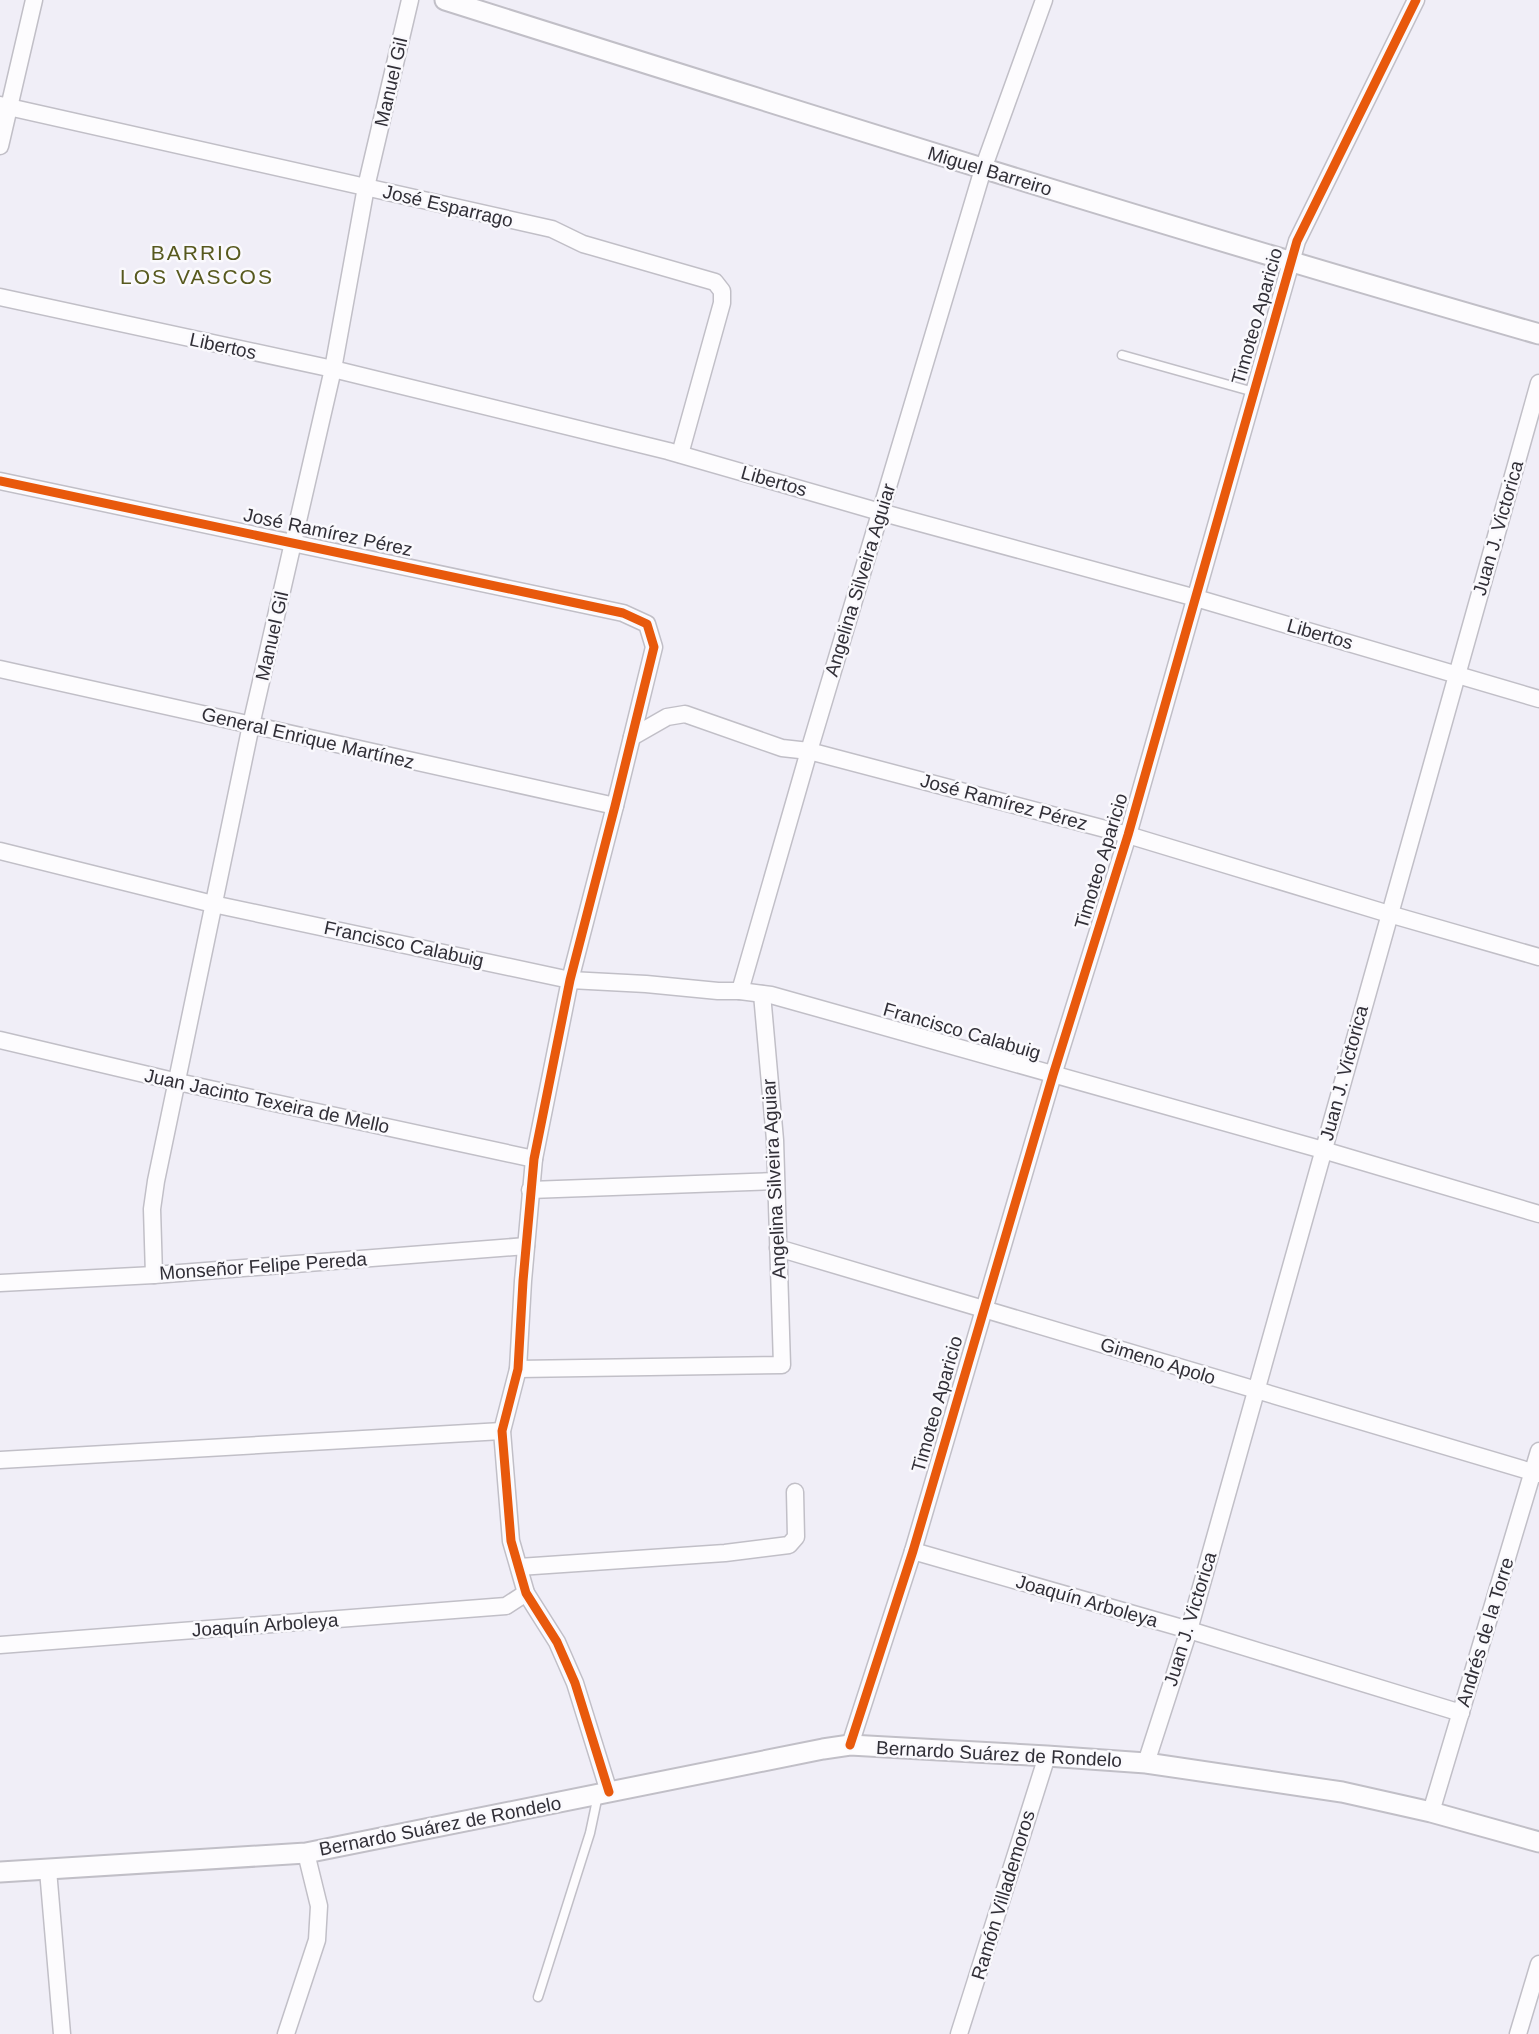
<svg xmlns="http://www.w3.org/2000/svg" width="1539" height="2034" font-family="Arial,sans-serif">
<rect width="100%" height="100%" fill="#f0eef7"/>
<g fill="none" stroke-linecap="round" stroke-linejoin="round">
<defs>
<g id="service">
<path d="M1122,355L1254,392"/>
<path d="M538,1997L590,1833L598,1795"/>
</g>
<g id="minor">
<path d="M0,105L552,229L583,244L715,282L722,291V303L680,454"/>
<path d="M0,146L34,0"/>
<path d="M0,297L333,369L668,451L880,512L1196,598L1539,699"/>
<path d="M0,481L623,613L647,624L654,647L615,806L570,980L534,1159L523,1281L518,1369L502,1431L511,1541L526,1593L557,1642L575,1683L609,1792"/>
<path d="M0,669L615,806"/>
<path d="M632,737L667,717L685,714L782,748L809,751L1128,835L1389,914L1539,957"/>
<path d="M0,851L213,904L570,980L646,984L718,991H740L771,995L1323,1150L1539,1214"/>
<path d="M740,991L809,751L983,169L1044,0"/>
<path d="M0,1040L178,1082L534,1159"/>
<path d="M530,1190L776,1181"/>
<path d="M778,1248L1539,1474"/>
<path d="M154,1275L152,1209L156,1181L251,725L333,369L366,187L410,0"/>
<path d="M0,1283L154,1275L526,1246"/>
<path d="M518,1369L782,1365L775,1140L762,994"/>
<path d="M0,1460L502,1431"/>
<path d="M913,1551L1189,1630L1461,1713"/>
<path d="M519,1567L725,1553L789,1545L796,1537L795,1492"/>
<path d="M0,1645L506,1606L526,1593"/>
<path d="M850,1745L913,1551L1053,1075L1128,835L1297,241L1416,0"/>
<path d="M1146,1763L1189,1630L1539,383"/>
<path d="M1431,1812L1539,1451"/>
<path d="M48,1870L62,2034"/>
<path d="M286,2034L317,1940L319,1906L306,1853"/>
<path d="M959,2034L1047,1756"/>
<path d="M1518,2034L1539,1964"/>
</g>
<g id="tertiary">
<path d="M445,0C809,115 1172,229 1539,334"/>
<path d="M0,1872L306,1853L823,1749L850,1745L1047,1756L1146,1763L1342,1792L1431,1812L1539,1842"/>
</g>
</defs>
<!-- service casing -->
<use href="#service" stroke="#c1bfc7" stroke-width="11"/>
<!-- minor casing -->
<use href="#minor" stroke="#c1bfc7" stroke-width="19"/>
<!-- tertiary casing -->
<use href="#tertiary" stroke="#c1bfc7" stroke-width="23"/>
<!-- service -->
<use href="#service" stroke="#fdfcfe" stroke-width="8"/>
<!-- minor -->
<use href="#minor" stroke="#fdfcfe" stroke-width="16"/>
<!-- tertiary -->
<use href="#tertiary" stroke="#fdfcfe" stroke-width="19"/>
<defs>
<g id="cycleway">
<path d="M0,481L623,613L647,624L654,647L615,806L570,980L534,1159L523,1281L518,1369L502,1431L511,1541L526,1593L557,1642L575,1683L609,1792"/>
<path d="M850,1745L913,1551L1053,1075L1128,835L1297,241L1416,0"/>
</g>
</defs>
<!-- cycleway casing -->
<use href="#cycleway" stroke="#faf9fd" stroke-width="13"/>
<!-- cycleway -->
<use href="#cycleway" stroke="#e8590c" stroke-width="9"/>
</g>
<g text-anchor="middle" dominant-baseline="central" stroke-width="5" stroke-linejoin="round" paint-order="stroke">
<!-- street labels -->
<g font-size="19" fill="#312f37" stroke="#faf9fd">
<text transform="translate(391 82) rotate(-77)">Manuel Gil</text>
<text transform="translate(990 171) rotate(17)">Miguel Barreiro</text>
<text transform="translate(448 206) rotate(13)">José Esparrago</text>
<text transform="translate(1257 316) rotate(-74)">Timoteo Aparicio</text>
<text transform="translate(223 346) rotate(12)">Libertos</text>
<text transform="translate(774 481) rotate(16)">Libertos</text>
<text transform="translate(1498 528) rotate(-74)">Juan J. Victorica</text>
<text transform="translate(328 532) rotate(12)">José Ramírez Pérez</text>
<text transform="translate(860 580) rotate(-73)">Angelina Silveira Aguiar</text>
<text transform="translate(1320 634) rotate(16)">Libertos</text>
<text transform="translate(272 636) rotate(-77)">Manuel Gil</text>
<text transform="translate(308 738) rotate(13)">General Enrique Martínez</text>
<text transform="translate(1004 802) rotate(15)">José Ramírez Pérez</text>
<text transform="translate(1101 861) rotate(-73)">Timoteo Aparicio</text>
<text transform="translate(404 944) rotate(12)">Francisco Calabuig</text>
<text transform="translate(962 1031) rotate(16)">Francisco Calabuig</text>
<text transform="translate(1344 1073) rotate(-75)">Juan J. Victorica</text>
<text transform="translate(267 1101) rotate(12)">Juan Jacinto Texeira de Mello</text>
<text transform="translate(774 1179) rotate(-93)">Angelina Silveira Aguiar</text>
<text transform="translate(263 1266) rotate(-4)">Monseñor Felipe Pereda</text>
<text transform="translate(1158 1361) rotate(17)">Gimeno Apolo</text>
<text transform="translate(937 1404) rotate(-74)">Timoteo Aparicio</text>
<text transform="translate(1087 1601) rotate(16)">Joaquín Arboleya</text>
<text transform="translate(1190 1619) rotate(-73)">Juan J. Victorica</text>
<text transform="translate(265 1625) rotate(-4)">Joaquín Arboleya</text>
<text transform="translate(1485 1632) rotate(-73)">Andrés de la Torre</text>
<text transform="translate(999 1754) rotate(3)">Bernardo Suárez de Rondelo</text>
<text transform="translate(440 1826) rotate(-11)">Bernardo Suárez de Rondelo</text>
<text transform="translate(1003 1895) rotate(-73)">Ramón Villademoros</text>
</g>
<!-- neighbourhood labels -->
<g font-size="21" letter-spacing="2" fill="#57591e" stroke="#faf9fd">
<text x="197" y="252">BARRIO<tspan x="197" dy="24">LOS VASCOS</tspan></text>
</g>
</g>
</svg>
